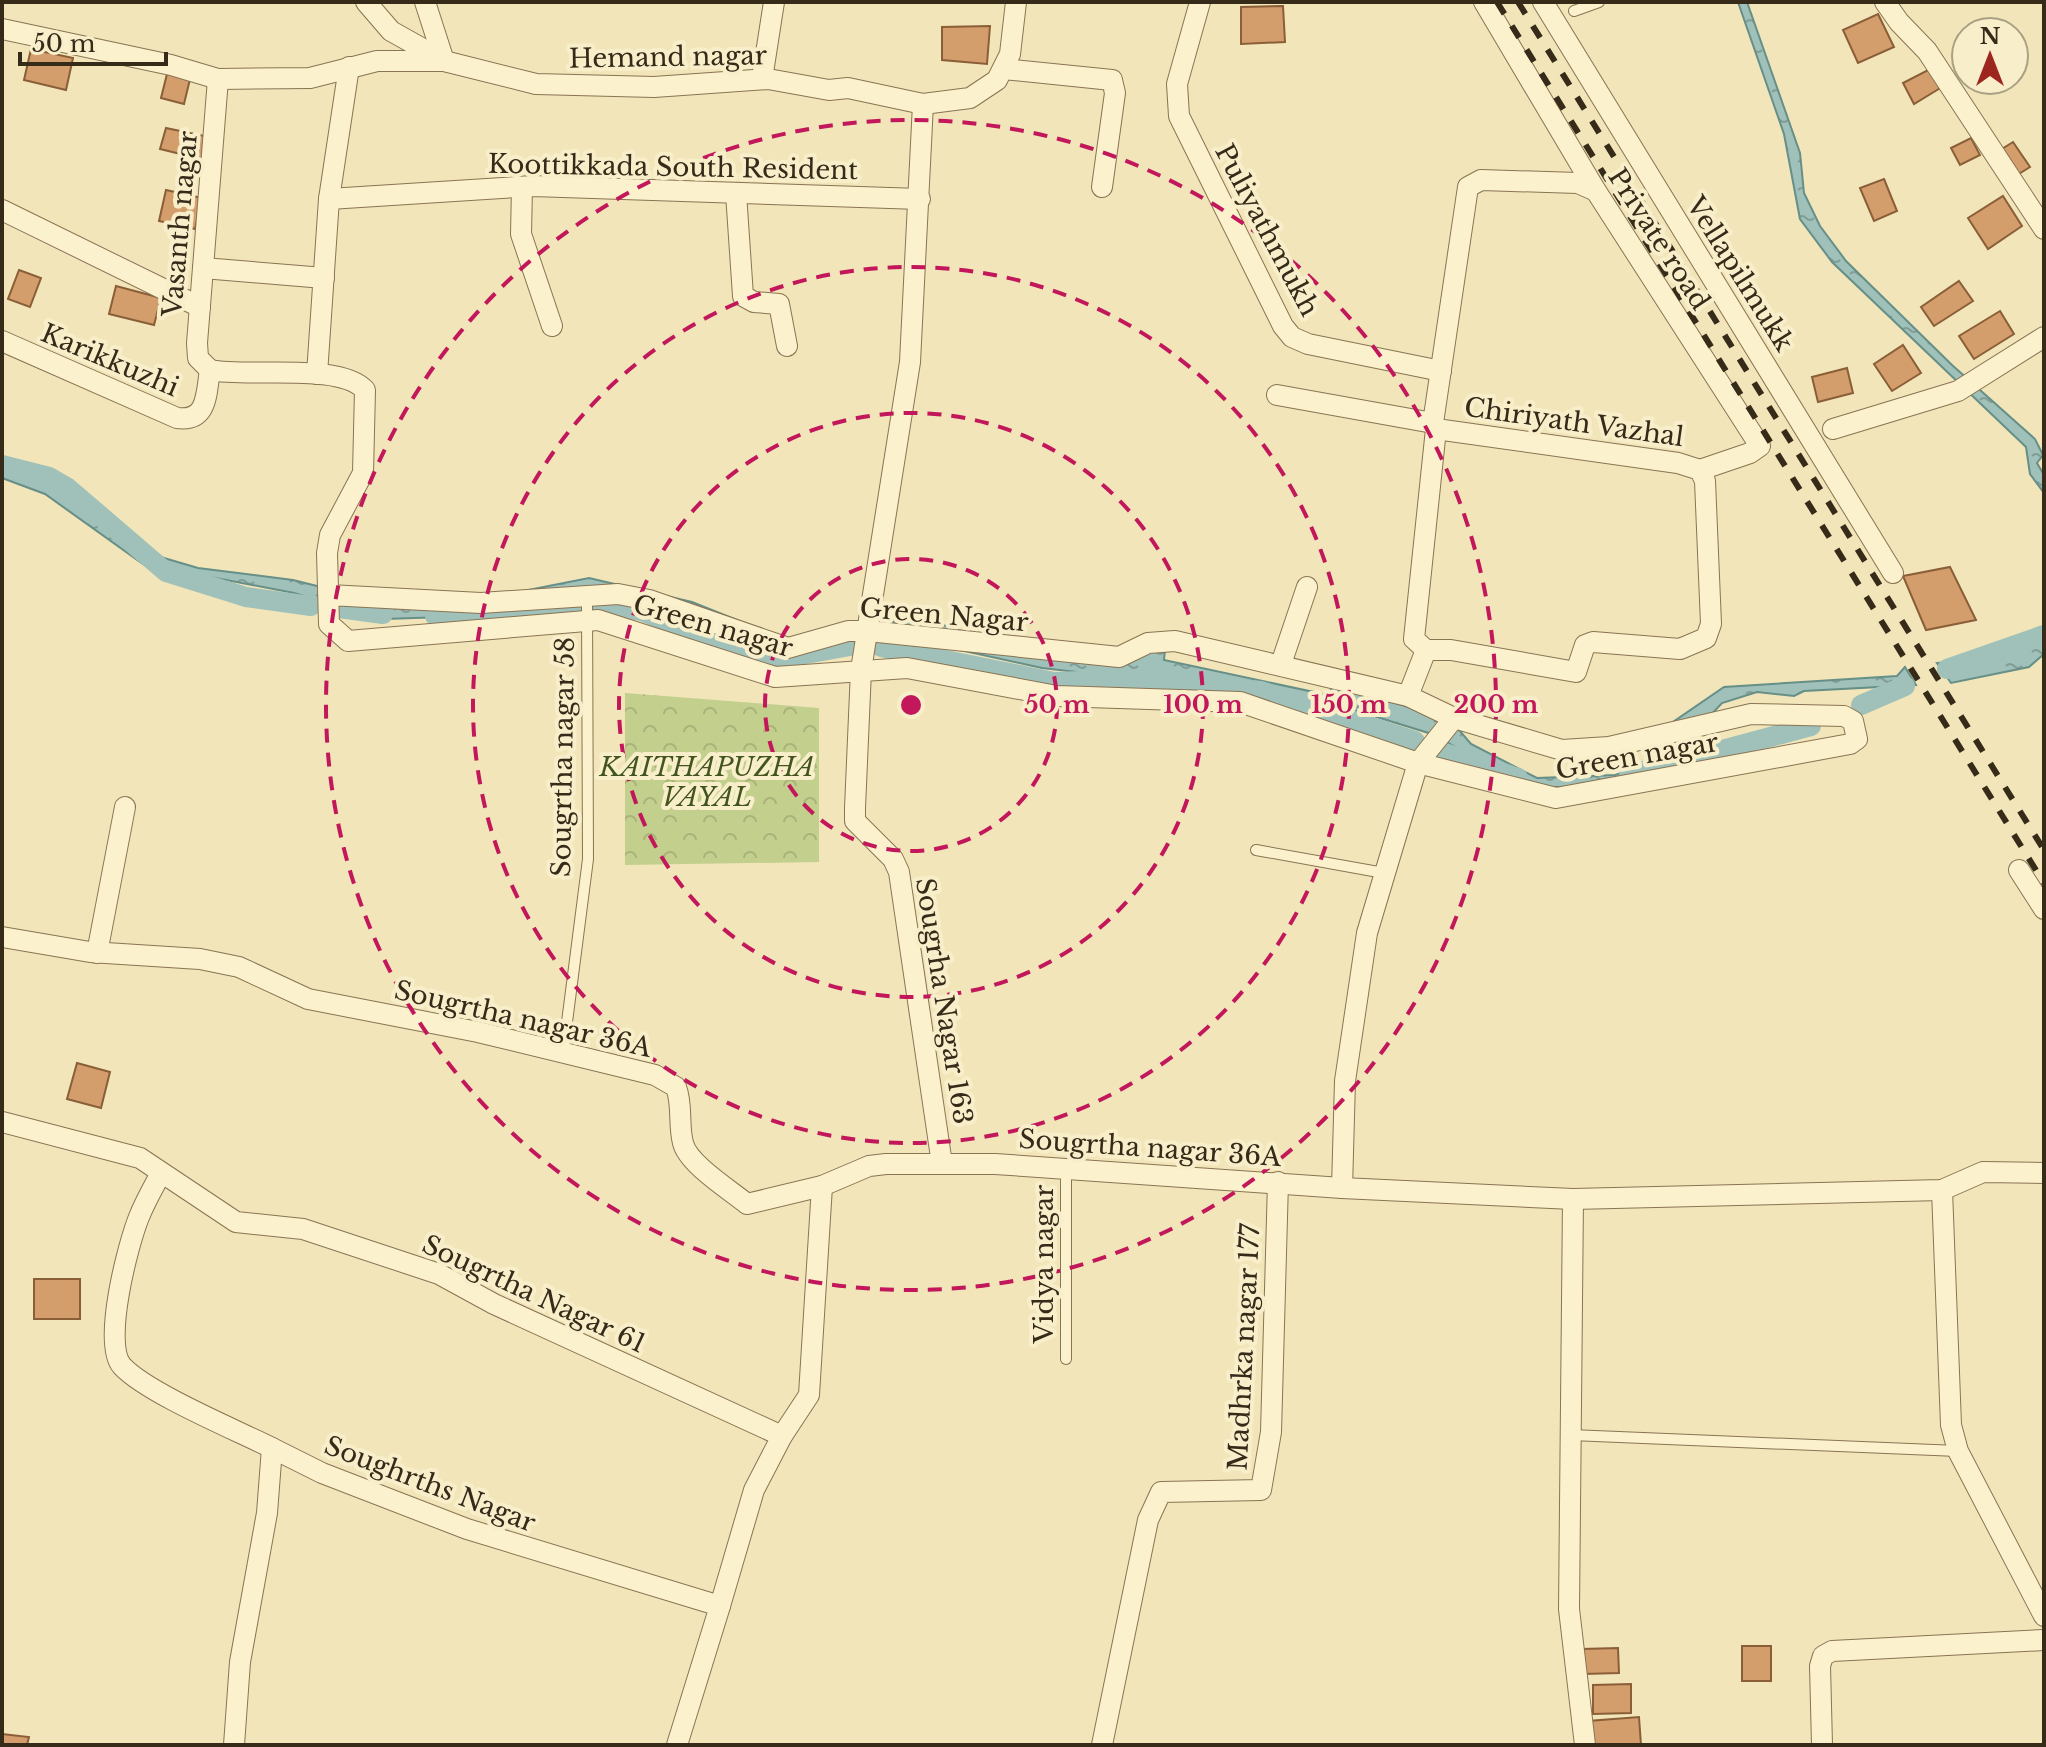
<svg xmlns="http://www.w3.org/2000/svg" width="2046" height="1747" font-family="'Libre Baskerville',serif">
<defs>
<pattern id="park-crowns" width="20" height="18" patternUnits="userSpaceOnUse" patternTransform="scale(2)"><rect width="20" height="18" fill="#c3cf8d"/><path d="M2 6a3 3 0 1 1 6 0M12 15a3 3 0 1 1 6 0" fill="none" stroke="#a8b279"/></pattern>
<pattern id="water-ripples" width="26" height="14" patternUnits="userSpaceOnUse" patternTransform="scale(2)"><rect width="26" height="14" fill="#9fc1b9"/><path d="M2 4q2-2 4 0t4 0M15 11q2-2 4 0t4 0" fill="none" stroke="#829d96"/></pattern>
</defs>
<rect width="100%" height="100%" fill="#f1e5b9"/>
<!-- park -->
<path fill="url(#park-crowns)" d="M625,693L819,708V862L625,865Z"/>
<!-- water -->
<g fill="url(#water-ripples)" stroke="#668f88" stroke-width="2">
<path d="M1738,2H1747L1800,153L1804,193L1820,226L1846,261L1952,365L2035,439L2043,455L2037,463L2044,475V493L2030,474L2026,447L1832,262L1800,219L1784,134Z"/>
<path d="M2,464L50,480L137,545L164,558L198,568L293,580L337,591L488,598L589,578L692,602L782,638L839,636L872,641L785,658L690,614L613,594L445,617L384,619L294,593L143,564L45,494L2,478Z"/>
<path d="M901,618L928,620L986,639L1165,650L1164,660L1328,695L1334,684L1447,719L1432,734L1341,706L1257,695L1198,679L1141,671L1094,674L1042,668L882,633L885,620L899,622Z"/>
<path d="M2044,632V654L2029,667L1951,683L1937,663L2013,655Z"/>
<path d="M1905,667L1916,685L1804,691L1794,696L1757,692L1722,703L1709,717L1668,740L1660,765L1645,775L1606,787H1520L1442,739L1454,724L1471,744L1537,778L1615,775L1632,770L1648,758L1657,733L1724,687L1897,676Z"/>
</g>
<g fill="none" stroke-linecap="round" stroke-linejoin="round">
<!-- canal -->
<g stroke="#9fc1b9" stroke-width="20">
<path d="M2,465L49,477L68,488L166,572L246,597L311,606"/>
<path d="M339,608L383,614"/>
<path d="M435,616L596,604L642,611L762,662L850,646"/>
<path d="M881,647L1054,682L1134,679L1261,691L1415,741"/>
<path d="M1947,669L2044,635"/>
<path d="M1861,705L1905,686"/>
<path d="M1439,751L1518,778"/>
<path d="M1629,775L1811,726"/>
</g>
</g>
<!-- building -->
<g fill="#d39e6c" stroke="#8a5e37" stroke-width="2">
<path d="M1283,6L1285,42L1241,44V7Z"/>
<path d="M1878,14L1894,47L1858,63L1843,30Z"/>
<path d="M990,26L987,64L942,60V27Z"/>
<path d="M31,49L73,58L66,90L24,80Z"/>
<path d="M1932,68L1942,87L1914,104L1903,83Z"/>
<path d="M168,70L191,75L184,104L161,98Z"/>
<path d="M166,128L209,137L205,160L160,149Z"/>
<path d="M1971,138L1980,155L1960,165L1951,148Z"/>
<path d="M2013,142L2030,167L2014,177L1997,152Z"/>
<path d="M1884,179L1897,211L1874,221L1860,188Z"/>
<path d="M166,190L202,198L195,229L159,221Z"/>
<path d="M2003,196L2022,226L1988,249L1968,218Z"/>
<path d="M19,270L41,278L30,307L8,299Z"/>
<path d="M1959,281L1973,301L1934,326L1921,307Z"/>
<path d="M116,286L161,298L154,325L109,314Z"/>
<path d="M2000,311L2014,334L1974,359L1959,336Z"/>
<path d="M1903,345L1921,373L1892,391L1874,364Z"/>
<path d="M1847,368L1853,393L1818,402L1812,377Z"/>
<path d="M1950,567L1976,620L1926,630L1903,576Z"/>
<path d="M77,1063L110,1072L101,1108L67,1099Z"/>
<rect x="34" y="1279" width="46" height="40"/>
<rect x="1742" y="1646" width="29" height="35"/>
<path d="M1618,1648L1619,1673L1583,1674L1582,1649Z"/>
<path d="M1631,1684V1713L1593,1714V1685Z"/>
<path d="M1639,1717L1641,1745H1590L1588,1721Z"/>
<path d="M2,1734L29,1737L27,1745H2Z"/>
</g>
<g fill="none" stroke-linecap="round" stroke-linejoin="round">
<defs>
<g id="lane">
<path d="M1574,11L1599,2"/>
<path d="M1256,850L1384,873"/>
<path d="M563,1053L588,859L587,605"/>
<path d="M1066,1168V1359"/>
<path d="M1571,1435L1958,1451"/>
</g>
<g id="street">
<path d="M366,2L391,31L441,59"/>
<path d="M425,2L444,61"/>
<path d="M1200,2L1177,84L1179,116L1283,326L1292,337L1308,344L1441,371"/>
<path d="M1484,2L1596,191L1760,446L1750,453L1700,470"/>
<path d="M1543,2L1893,573"/>
<path d="M1885,2L1899,22L1927,51L2044,229"/>
<path d="M2,29L171,65L218,79L310,78L377,61H444L536,84L654,87L768,79L829,90L848,88L923,104L970,98L997,80L1010,54L1016,2"/>
<path d="M1003,69L1112,80L1115,93L1102,187"/>
<path d="M762,79L774,2"/>
<path d="M923,104L910,362L861,670L855,808V821L893,859L899,872L942,1164"/>
<path d="M522,187L521,234L552,326"/>
<path d="M736,193L743,296L754,302L779,304L787,346"/>
<path d="M329,199L533,186L920,199"/>
<path d="M2,210L200,307"/>
<path d="M203,268L324,278"/>
<path d="M2,341L177,418C208,422 206,394 210,370"/>
<path d="M210,370C248,378 340,362 365,390L363,473L330,535L327,553L329,624L348,641L598,620L775,677L907,668L1057,696L1240,702L1418,763L1556,798L1850,744L1857,739L1853,721L1844,716L1751,714L1609,747L1562,750L1454,718L1408,696L1175,641L1148,643L1119,657L868,631H848L788,648L649,600L618,594L481,603L329,595"/>
<path d="M210,370L198,358L197,343L218,79"/>
<path d="M317,374L329,199L349,67"/>
<path d="M1277,395L1433,423"/>
<path d="M1833,429L1958,391L2044,337"/>
<path d="M1426,650L1414,639L1436,429"/>
<path d="M1281,664L1307,587"/>
<path d="M1408,696L1426,650H1451L1576,672L1585,645L1593,642L1680,649L1706,638L1711,624L1705,481L1700,470L1678,463L1436,429L1433,423L1468,187L1481,180L1578,183L1596,191"/>
<path d="M2019,870L2044,909"/>
<path d="M2,937L90,952L200,959L239,967L308,999L478,1032L655,1075L676,1087C683,1106 678,1124 683,1143C688,1164 730,1190 747,1204L822,1186L869,1166L886,1164H995L1342,1188L1573,1199L1942,1190L1983,1172L2044,1173"/>
<path d="M97,953L125,807"/>
<path d="M2,1122L140,1158L236,1222L303,1229L439,1274L494,1304L782,1436L754,1490L720,1606"/>
<path d="M161,1173C153,1188 145,1202 139,1217C128,1244 102,1344 122,1366C147,1393 236,1430 272,1448"/>
<path d="M1342,1188L1345,1081L1367,933L1418,763L1454,718"/>
<path d="M1942,1190L1951,1425L1958,1451L2044,1616"/>
<path d="M1573,1199L1569,1609L1585,1745"/>
<path d="M782,1436L809,1395L822,1186"/>
<path d="M234,1745L240,1662L267,1513L272,1448L322,1473L467,1529L720,1606L677,1745"/>
<path d="M1102,1745L1148,1520L1161,1492L1261,1490L1271,1432L1278,1182"/>
<path d="M1822,1745L1820,1666L1823,1656L1832,1651L2044,1640"/>
</g>
</defs>
<!-- lane casing -->
<use href="#lane" stroke="#897453" stroke-width="12"/>
<!-- street casing -->
<use href="#street" stroke="#897453" stroke-width="22"/>
<!-- lane -->
<use href="#lane" stroke="#fcf1cd" stroke-width="10"/>
<!-- street -->
<use href="#street" stroke="#fcf1cd" stroke-width="20"/>
<!-- rail -->
<g stroke="#362a19" stroke-width="6" stroke-dasharray="14 14" stroke-linecap="butt">
<path d="M1497,2L2044,883"/>
<path d="M1518,2L2044,850"/>
</g>
</g>
<!-- distance rings -->
<g fill="none" stroke="#c2185b" stroke-width="4" stroke-dasharray="14 10">
<circle cx="911" cy="705" r="146"/>
<circle cx="911" cy="705" r="292"/>
<circle cx="911" cy="705" r="438"/>
<circle cx="911" cy="705" r="585"/>
</g>
<g text-anchor="middle" dominant-baseline="central" stroke-width="8" stroke-linejoin="round" paint-order="stroke">
<!-- street labels -->
<g font-size="26" fill="#362a19" stroke="#f8eeca">
<text transform="translate(668 57) rotate(-1)">Hemand nagar</text>
<text transform="translate(673 167) rotate(1)">Koottikkada South Resident</text>
<text transform="translate(180 224) rotate(-85)">Vasanth nagar</text>
<text transform="translate(1267 230) rotate(62)">Puliyathmukh</text>
<text transform="translate(1659 239) rotate(57)">Private road</text>
<text transform="translate(1740 274) rotate(58)">Vellapilmukk</text>
<text transform="translate(110 360) rotate(23)">Karikkuzhi</text>
<text transform="translate(1574 422) rotate(8)">Chiriyath Vazhal</text>
<text transform="translate(944 615) rotate(5)">Green Nagar</text>
<text transform="translate(713 626) rotate(16)">Green nagar</text>
<text transform="translate(1637 756) rotate(-10)">Green nagar</text>
<text transform="translate(563 757) rotate(-89)">Sougrtha nagar 58</text>
<text transform="translate(944 1001) rotate(81)">Sougrha Nagar 163</text>
<text transform="translate(523 1019) rotate(13)">Sougrtha nagar 36A</text>
<text transform="translate(1150 1148) rotate(4)">Sougrtha nagar 36A</text>
<text transform="translate(1044 1264) rotate(-90)">Vidya nagar</text>
<text transform="translate(534 1294) rotate(25)">Sougrtha Nagar 61</text>
<text transform="translate(1244 1347) rotate(-87)">Madhrka nagar 177</text>
<text transform="translate(430 1484) rotate(21)">Soughrths Nagar</text>
</g>
<!-- park labels -->
<g font-size="26" font-style="italic" fill="#43551e" stroke="#f8eeca">
<text x="707" y="767">KAITHAPUZHA<tspan x="707" dy="30">VAYAL</tspan></text>
</g>
</g>
<circle cx="911" cy="705" r="12" fill="#c2185b" stroke="#f8eeca" stroke-width="4"/>
<g font-size="24" text-anchor="middle" font-weight="bold" fill="#c2185b" stroke="#f8eeca" stroke-width="8" stroke-linejoin="round" paint-order="stroke">
<text x="1057" y="713">50 m</text>
<text x="1203" y="713">100 m</text>
<text x="1349" y="713">150 m</text>
<text x="1496" y="713">200 m</text>
</g>
<!-- border -->
<rect width="2046" height="1747" fill="none" stroke="#362a19" stroke-width="8"/>
<!-- north arrow -->
<g transform="translate(1990 56)"><circle r="38" fill="#f8eeca" stroke="#aaa083" stroke-width="2"/>
<path d="M0-6L14 30L0 20L-14 30Z" fill="#9d261e"/>
<text y="-12" font-size="22" font-weight="bold" text-anchor="middle" fill="#362a19">N</text>
</g>
<!-- scale -->
<path d="M20 52v12h146v-12" fill="none" stroke="#362a19" stroke-width="4"/>
<text x="32" y="52" font-size="24" fill="#362a19" stroke="#f8eeca" stroke-width="6" paint-order="stroke">50 m</text>
</svg>
